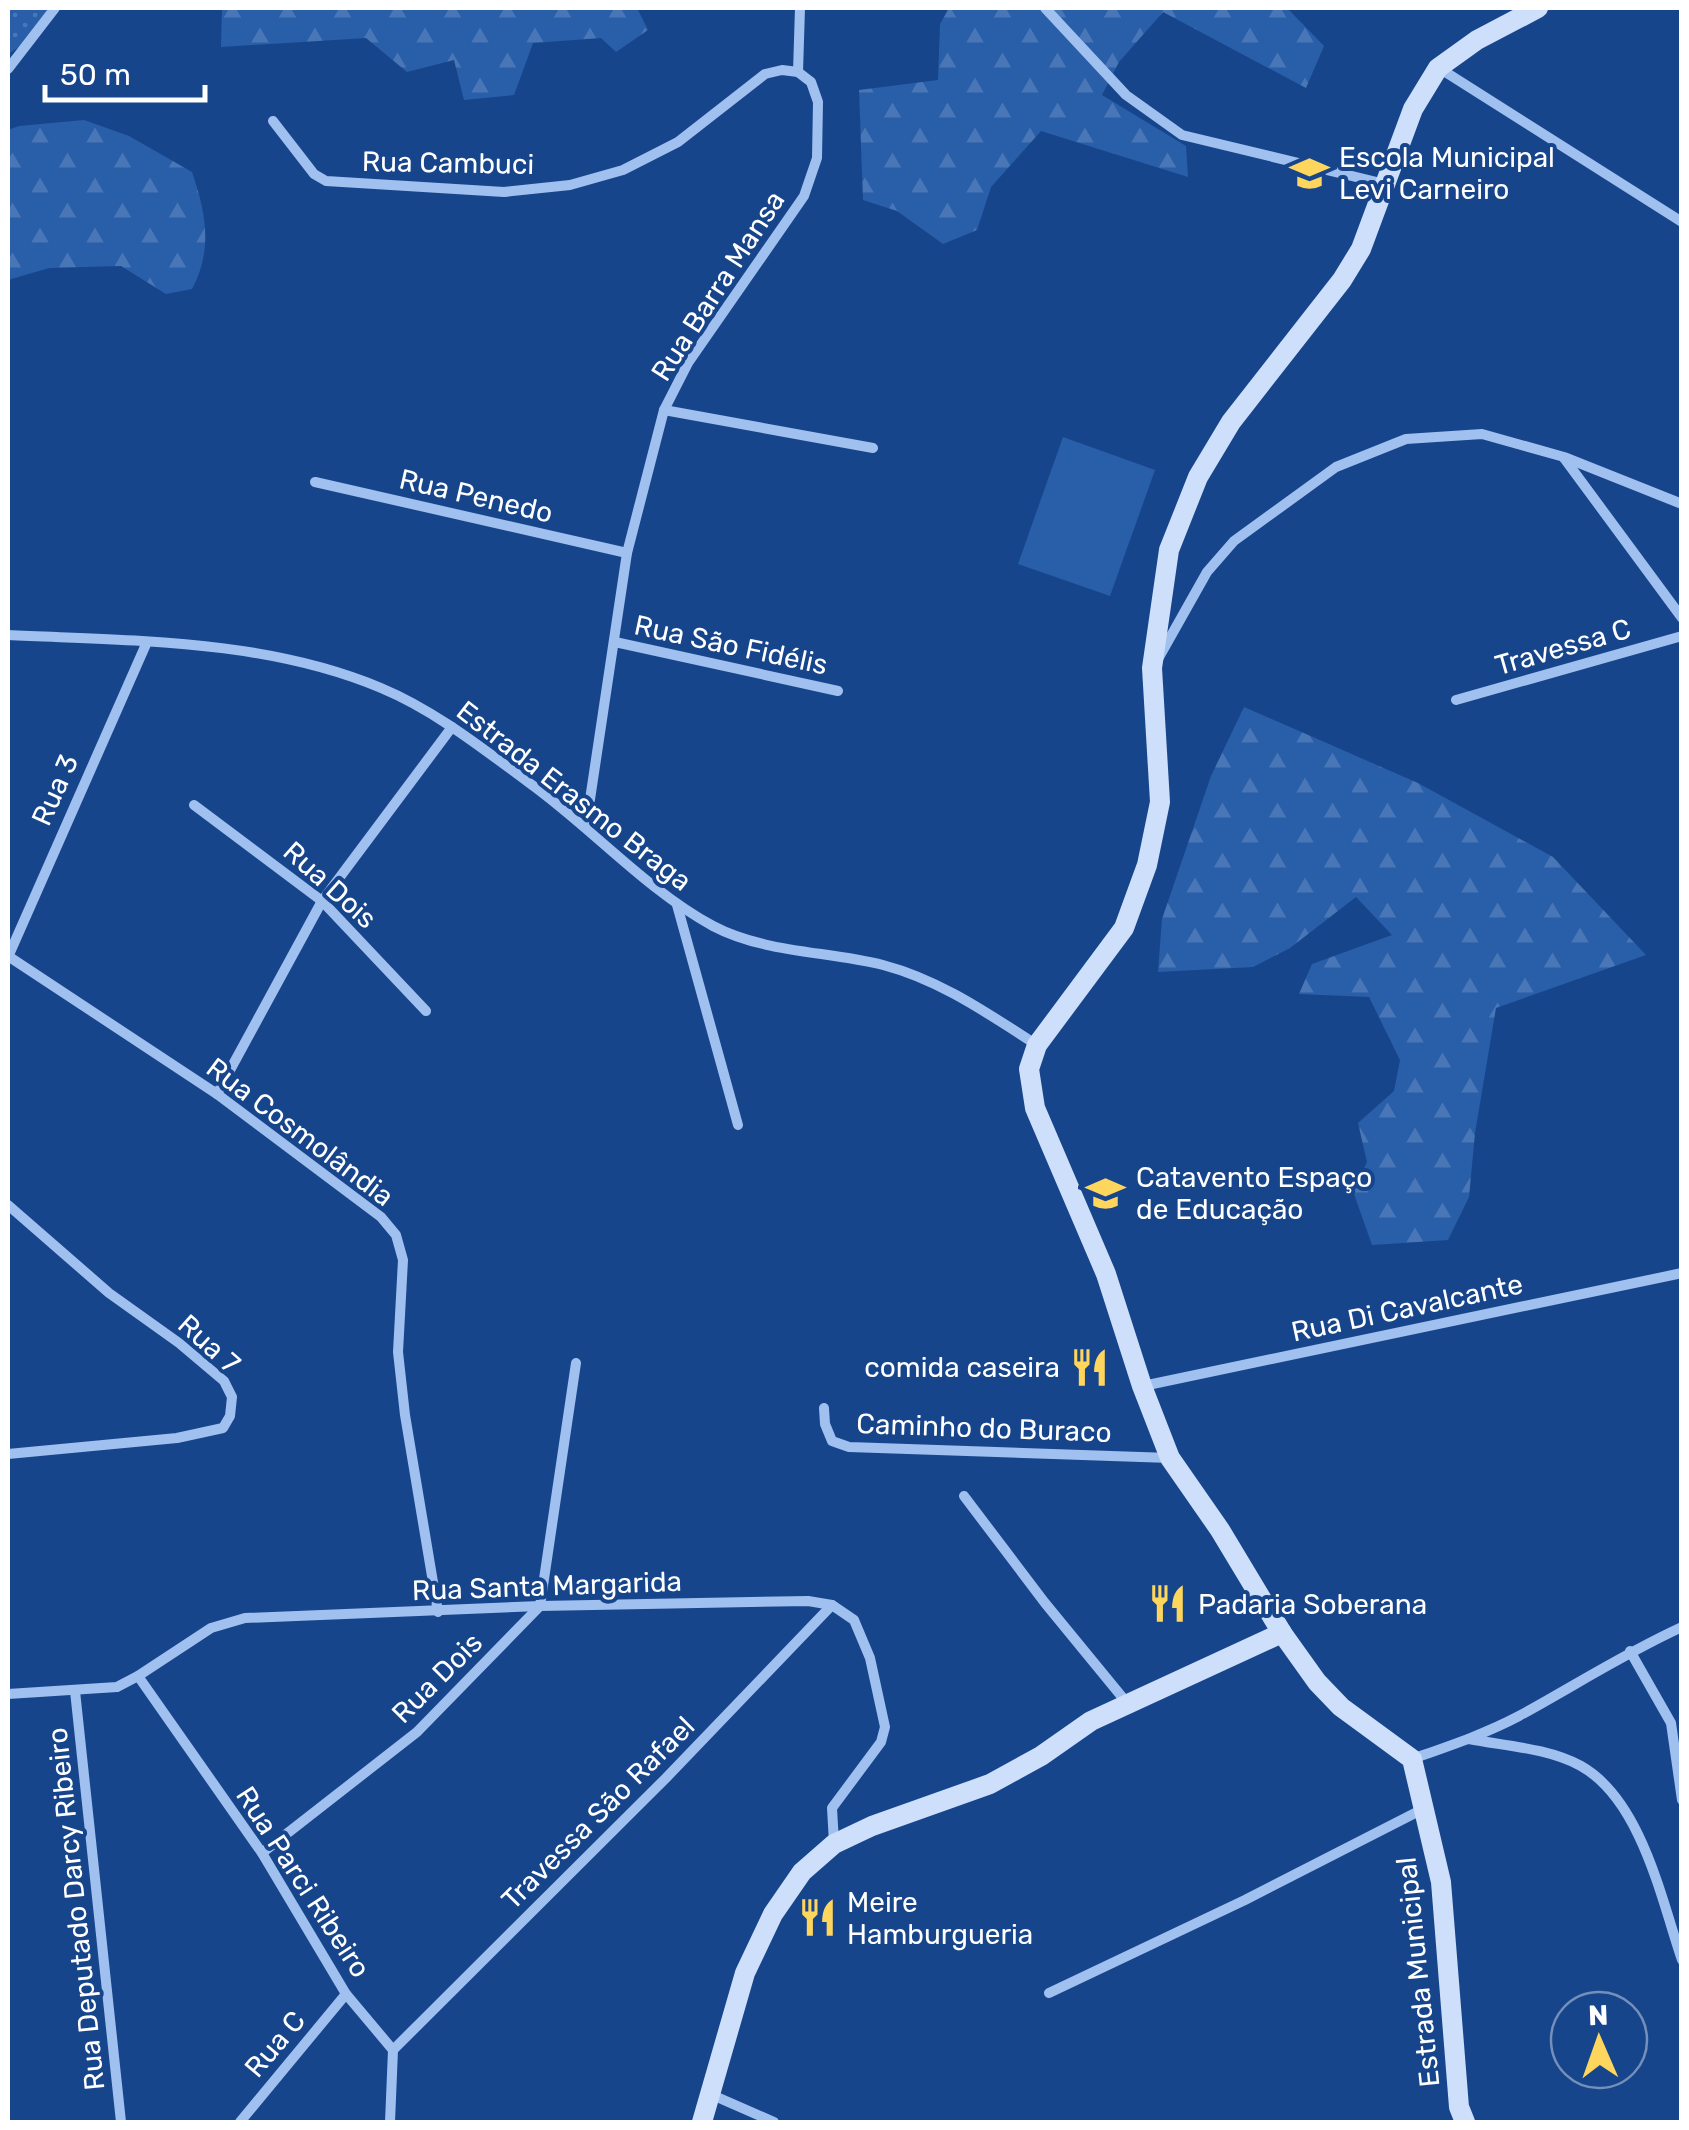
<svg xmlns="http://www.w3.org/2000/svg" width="1689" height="2130" font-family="Rubik,sans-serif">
<defs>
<pattern id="grass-dots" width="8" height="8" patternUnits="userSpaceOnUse" patternTransform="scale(2.5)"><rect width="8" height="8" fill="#295ea9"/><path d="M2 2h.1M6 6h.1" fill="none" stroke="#4976b6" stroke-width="1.8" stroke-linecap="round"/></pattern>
<pattern id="forest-firs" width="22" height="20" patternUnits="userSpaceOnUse" patternTransform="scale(2.5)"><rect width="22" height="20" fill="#295ea9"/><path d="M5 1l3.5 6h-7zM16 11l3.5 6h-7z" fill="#4976b6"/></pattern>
</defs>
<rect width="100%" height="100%" fill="#17458b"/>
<!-- grass -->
<path fill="url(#grass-dots)" d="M8,8H51L27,42L8,54Z"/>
<!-- forest -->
<g fill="url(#forest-firs)">
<path d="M222,8H637L648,30L616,52L601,38L533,43L514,95L464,100L454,60L407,72L366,38L221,47Z"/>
<path d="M949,8H1287L1324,46L1306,88L1163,12L1119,62L1102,95L1186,146L1188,177L1041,131L991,187L977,230L943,244L897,211L863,200L859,90L938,80L940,24Z"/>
<path d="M84,120L129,136L192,172C206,213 213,250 192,289L166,294L121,266L49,268L8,280V130L19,126Z"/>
<path d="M1244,707L1418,783L1553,857L1646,955L1496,1008L1475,1133L1469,1197L1448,1240L1372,1245L1353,1191L1367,1162L1358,1123L1394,1091L1400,1060L1369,997L1299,994L1312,964L1392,935L1356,897L1290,948L1253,967L1158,972L1162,919L1211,776Z"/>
</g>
<!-- garden -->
<path fill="#295ea9" d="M1063,437L1155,470L1110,596L1018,564Z"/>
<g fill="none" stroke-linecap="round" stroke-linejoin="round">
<!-- street -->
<g stroke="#a0c0ef" stroke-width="10">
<path d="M1045,8L1126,95L1182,135L1385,184"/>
<path d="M1439,68L1682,222"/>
<path d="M8,69L55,8"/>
<path d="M798,72L800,8"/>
<path d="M273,121L314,174L326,181L504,192L570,185L623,170L678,142L765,74L782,70L798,72L811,82L818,102L817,158L804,196L688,363L664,410L627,553L586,826"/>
<path d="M664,410L873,448"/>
<path d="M1564,458L1682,618"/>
<path d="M315,482L627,553"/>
<path d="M8,635C132,641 265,639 381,688C434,710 482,748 528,782C591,827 645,889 713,926C764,953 828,951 883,965C940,980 987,1013 1037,1045"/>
<path d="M615,642L838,691"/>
<path d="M1158,659L1207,572L1234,541L1336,467L1406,439L1482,434L1564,457L1682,504"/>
<path d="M1456,700L1682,636"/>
<path d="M194,805L322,901L426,1011"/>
<path d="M677,905L738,1125"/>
<path d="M8,956L217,1094L381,1217L396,1235L403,1260L398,1352L405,1415L438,1612"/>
<path d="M8,957L147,642"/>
<path d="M217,1094L322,901L452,727"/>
<path d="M8,1205L109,1293L179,1343L224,1381L232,1397L230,1416L223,1428L177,1438L8,1454"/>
<path d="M1143,1386L1682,1273"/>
<path d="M824,1408L825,1424L832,1441L849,1447L1170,1458"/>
<path d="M964,1496L1045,1603L1127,1703"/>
<path d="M1630,1651L1671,1723L1682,1800"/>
<path d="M138,1676L262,1853L346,1994L393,2050L390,2122"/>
<path d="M75,1691L121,2122"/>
<path d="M8,1694L117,1687L138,1676L211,1628L245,1618L540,1606L808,1601L832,1605L854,1620L870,1658L885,1727L881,1742L832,1808L834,1843"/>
<path d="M1469,1739C1505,1746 1548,1748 1581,1766C1641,1800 1661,1898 1682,1960"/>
<path d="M1412,1759C1449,1746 1485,1734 1519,1716C1574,1686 1625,1653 1682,1627"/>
<path d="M262,1853L417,1732L540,1606L576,1363"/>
<path d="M1049,1993L1245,1900L1423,1809"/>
<path d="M393,2050L666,1778L832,1605"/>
<path d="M710,2094L774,2122"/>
<path d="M240,2122L346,1994"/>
</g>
<!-- secondary -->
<g stroke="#cddffa" stroke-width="20">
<path d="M702,2122L745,1973L773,1914L802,1872L834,1844L872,1826L990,1784L1041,1756L1091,1721L1282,1633"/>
<path d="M1465,2122L1459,2107L1441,1882L1412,1759L1341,1707L1317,1682L1282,1633L1220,1530L1170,1458L1142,1386L1106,1274L1035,1108L1029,1069L1037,1045L1124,928L1147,865L1160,802L1152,668L1169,550L1198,477L1231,422L1342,280L1361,249L1413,109L1438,68L1477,40L1538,8"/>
</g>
</g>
<!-- icons -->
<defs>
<symbol id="school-bare" viewBox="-9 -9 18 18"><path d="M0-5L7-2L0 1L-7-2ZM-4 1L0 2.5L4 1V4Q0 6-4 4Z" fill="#ffd65d" stroke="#17458b" stroke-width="2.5" paint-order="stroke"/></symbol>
<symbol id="restaurant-bare" viewBox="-9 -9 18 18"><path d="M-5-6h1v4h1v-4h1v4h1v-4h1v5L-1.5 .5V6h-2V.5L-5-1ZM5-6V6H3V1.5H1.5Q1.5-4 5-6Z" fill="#ffd65d" stroke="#17458b" stroke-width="2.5" paint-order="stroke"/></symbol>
</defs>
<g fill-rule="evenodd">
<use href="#school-bare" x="1282" y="146" width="55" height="55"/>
<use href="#school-bare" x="1078" y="1166" width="55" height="55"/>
<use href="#restaurant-bare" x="1062" y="1340" width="55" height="55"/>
<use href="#restaurant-bare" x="1140" y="1576" width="55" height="55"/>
<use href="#restaurant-bare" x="790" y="1890" width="55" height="55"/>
</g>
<g text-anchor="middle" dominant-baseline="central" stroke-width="8" stroke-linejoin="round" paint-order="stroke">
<!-- poi labels -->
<g font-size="28" fill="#fff" stroke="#17458b" text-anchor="start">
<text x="1339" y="157">Escola Municipal<tspan x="1339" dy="32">Levi Carneiro</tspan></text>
<text x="1136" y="1177">Catavento Espaço<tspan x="1136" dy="32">de Educação</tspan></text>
<text x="1060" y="1367" text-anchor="end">comida caseira</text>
<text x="1198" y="1604">Padaria Soberana</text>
<text x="847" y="1902">Meire<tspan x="847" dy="32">Hamburgueria</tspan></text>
</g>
<!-- street labels -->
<g font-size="28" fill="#fff" stroke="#17458b">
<text transform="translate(448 163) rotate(1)">Rua Cambuci</text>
<text transform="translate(718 286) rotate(-57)">Rua Barra Mansa</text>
<text transform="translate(476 496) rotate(13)">Rua Penedo</text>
<text transform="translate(731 645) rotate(12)">Rua São Fidélis</text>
<text transform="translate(1563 647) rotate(-16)">Travessa C</text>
<text transform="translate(55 790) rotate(-66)">Rua 3</text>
<text transform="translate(574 796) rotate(38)">Estrada Erasmo Braga</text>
<text transform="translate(330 885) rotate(42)">Rua Dois</text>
<text transform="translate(300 1132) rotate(37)">Rua Cosmolândia</text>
<text transform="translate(1407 1308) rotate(-12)">Rua Di Cavalcante</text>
<text transform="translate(209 1344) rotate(42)">Rua 7</text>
<text transform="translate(984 1428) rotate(2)">Caminho do Buraco</text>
<text transform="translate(547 1586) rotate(-2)">Rua Santa Margarida</text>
<text transform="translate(437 1678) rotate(-45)">Rua Dois</text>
<text transform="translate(598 1813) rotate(-45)">Travessa São Rafael</text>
<text transform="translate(303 1882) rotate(57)">Rua Parci Ribeiro</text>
<text transform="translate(76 1909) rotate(-96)">Rua Deputado Darcy Ribeiro</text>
<text transform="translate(1418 1972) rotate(-96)">Estrada Municipal</text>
<text transform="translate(275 2044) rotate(-50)">Rua C</text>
</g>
</g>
<!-- border -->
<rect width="1689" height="2130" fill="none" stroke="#ffffff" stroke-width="20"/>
<!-- north arrow -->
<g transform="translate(1599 2040) rotate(358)"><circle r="48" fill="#17458b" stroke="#748fb9" stroke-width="2.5"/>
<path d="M0-8L18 38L0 25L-18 38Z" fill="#ffd65d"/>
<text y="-15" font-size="28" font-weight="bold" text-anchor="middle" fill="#ffffff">N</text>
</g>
<!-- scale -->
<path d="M45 85v15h160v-15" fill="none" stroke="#ffffff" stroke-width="5"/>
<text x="60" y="85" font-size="30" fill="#ffffff" stroke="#17458b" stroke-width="8" paint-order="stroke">50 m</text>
</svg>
